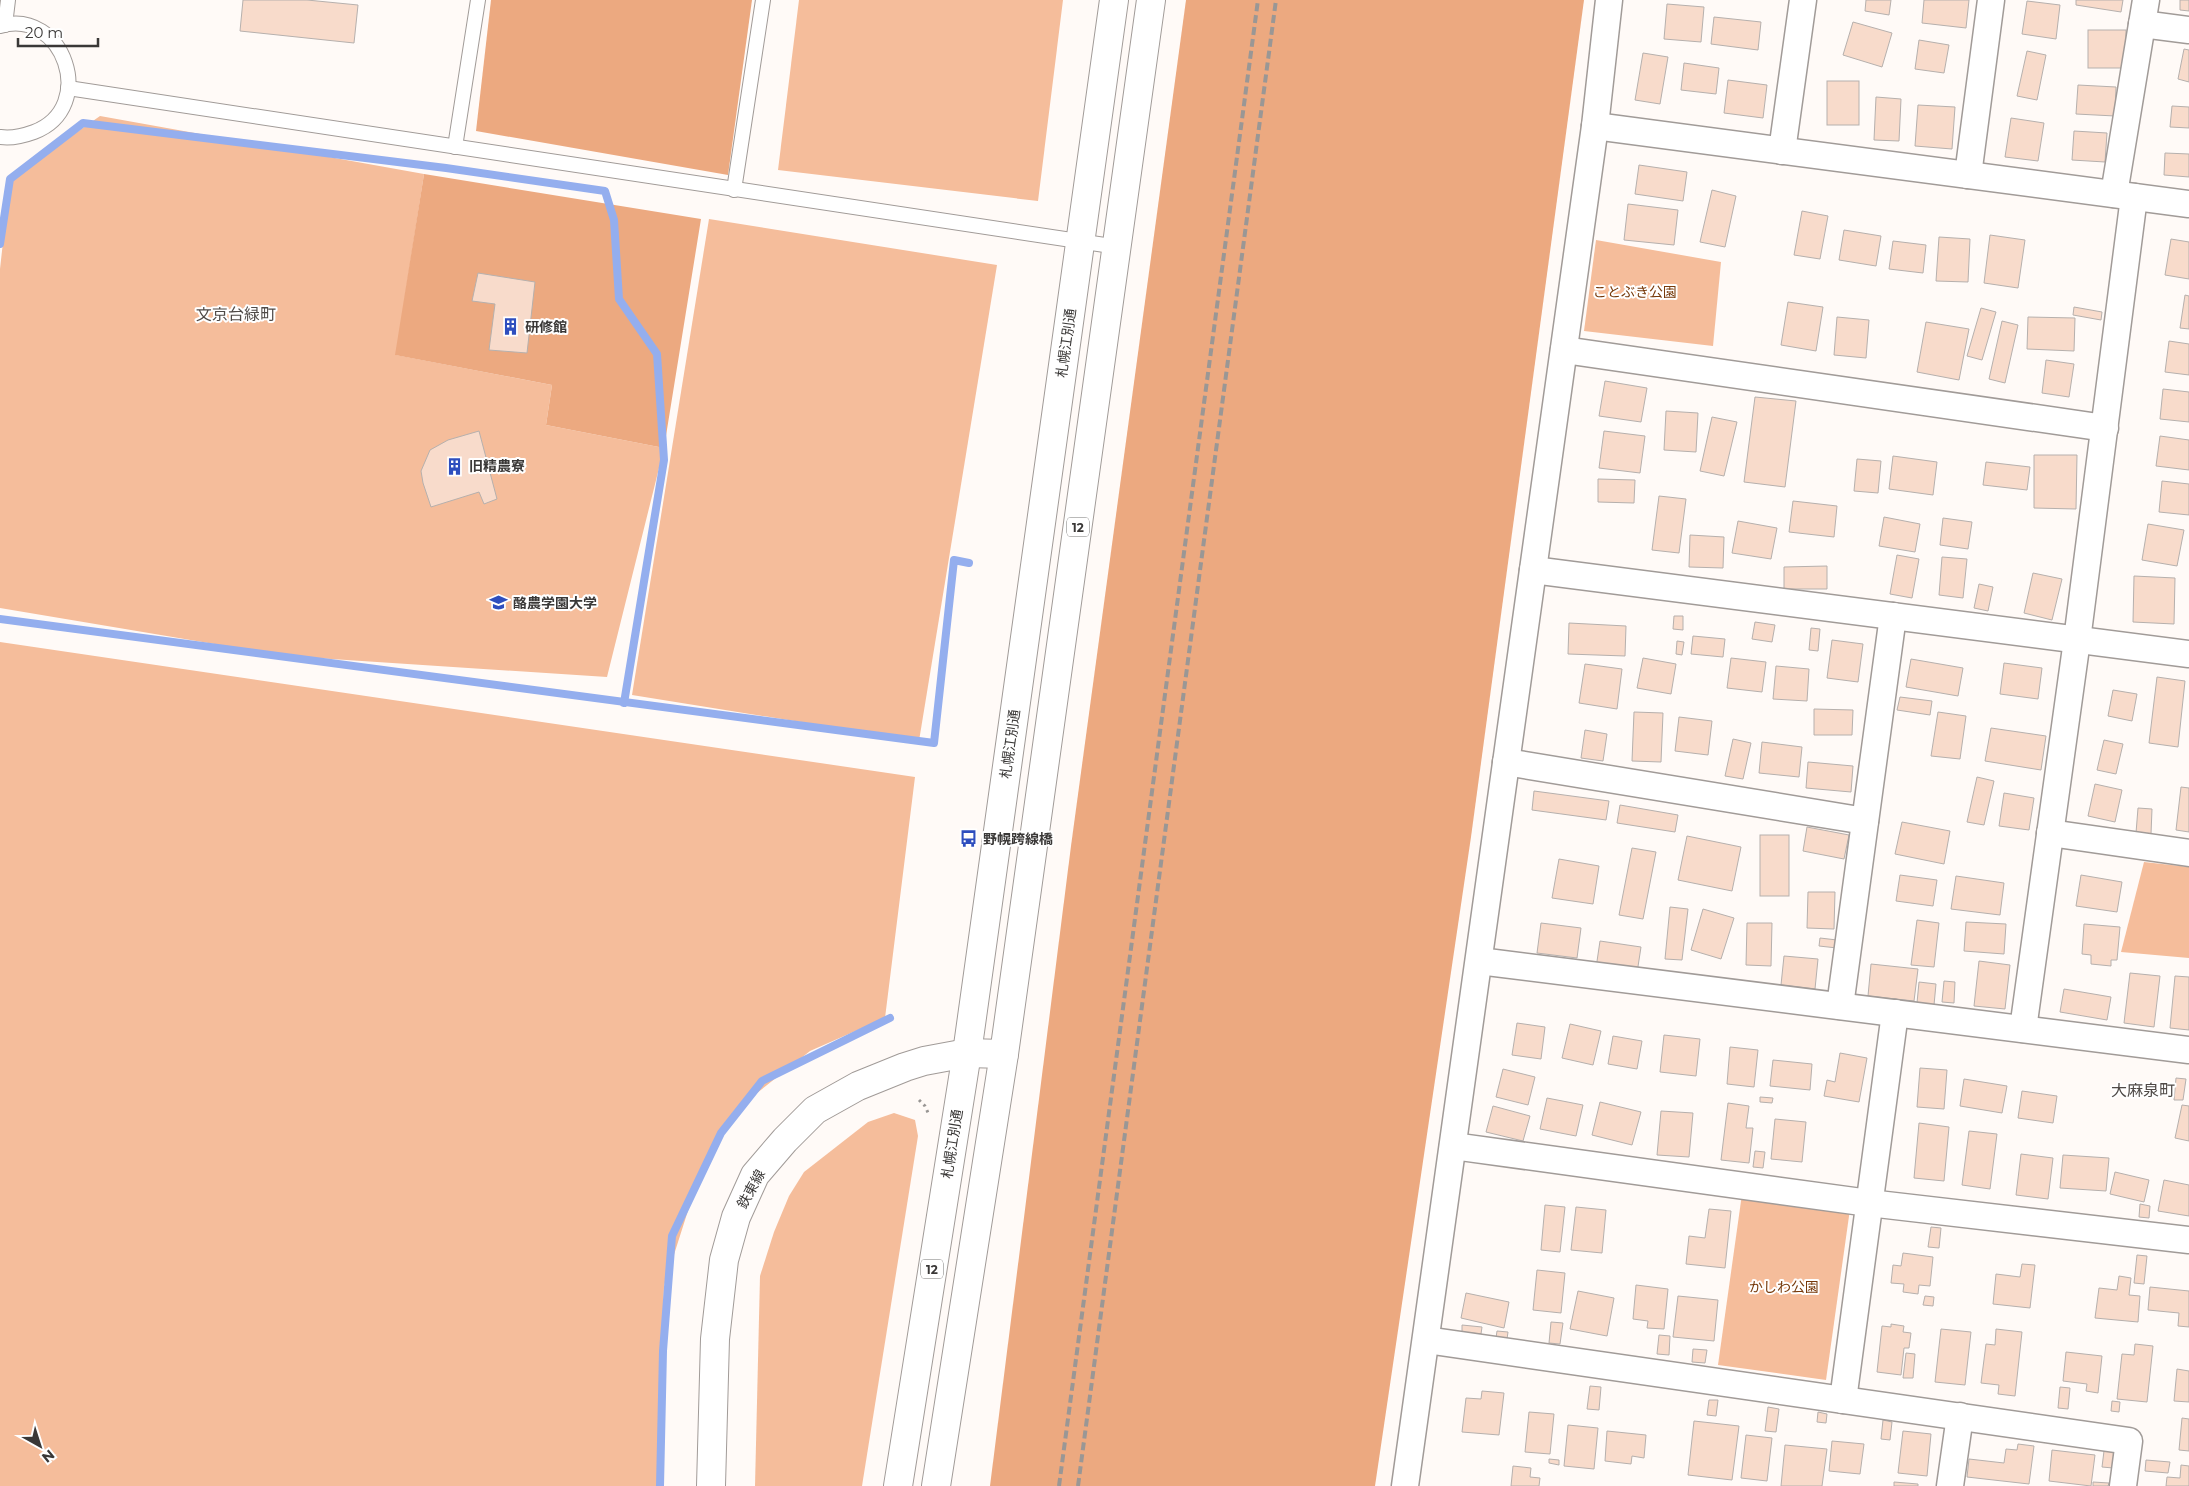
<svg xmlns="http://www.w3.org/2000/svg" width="2189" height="1486" font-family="Montserrat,'Noto Sans JP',sans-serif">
<rect width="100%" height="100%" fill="#fffaf7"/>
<!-- green -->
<g fill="#f5bd9b">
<path d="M799,0H1063L1038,201L778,170Z"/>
<path d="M100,116L424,174L396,355L552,385L546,425L664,448L607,677L286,656L0,608V269L10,179Z"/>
<path d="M709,219L997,265L919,741L632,695Z"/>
<path d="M1596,240L1721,262L1713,346L1584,331Z"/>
<path d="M0,642L915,777L885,1018L810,1051L733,1112L700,1173L664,1286L658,1486H0Z"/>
<path d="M2144,862L2189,867V958L2121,952Z"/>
<path d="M894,1113L915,1120L918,1136L862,1486H755L760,1276L774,1232L789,1196L804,1172L868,1122Z"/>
<path d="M1742,1194L1850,1209L1826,1380L1718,1365Z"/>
</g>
<!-- forest -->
<g fill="#eca980">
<path d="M491,0H752L728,175L476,131Z"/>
<path d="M1186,0H1584L1471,837L1375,1486H990L1071,846Z"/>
<path d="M424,174L701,219L664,448L546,425L552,385L395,355Z"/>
</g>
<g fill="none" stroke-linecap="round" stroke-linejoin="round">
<!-- stream -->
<g stroke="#94aeee" stroke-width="8">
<path d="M0,244L10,179L83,123L446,168L605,191L614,220L619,299L657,354L664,460L624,703"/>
<path d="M0,619L934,743L954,560L969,563"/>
<path d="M660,1486L663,1351L672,1236L721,1133L762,1081L890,1018"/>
</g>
</g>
<!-- building -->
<g fill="#f8dbcb" stroke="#b6b0ad">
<path d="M243,0H307L358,5L354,43L240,31Z"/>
<path d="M1866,0H1891L1889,15L1865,11Z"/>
<path d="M1924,0H1969L1966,28L1922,23Z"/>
<path d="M2076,0H2123L2121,12L2076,5Z"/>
<path d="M2180,0H2189V11L2180,10Z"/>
<path d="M2027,1L2060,5L2056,39L2022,34Z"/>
<path d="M1667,4L1704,7L1701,42L1664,39Z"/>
<path d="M1714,17L1761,22L1758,50L1711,44Z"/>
<path d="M1853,22L1892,33L1882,67L1843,55Z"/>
<rect x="2088" y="30" width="38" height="38"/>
<path d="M1919,40L1949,45L1944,73L1915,69Z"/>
<path d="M2184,49L2189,50V82L2178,79Z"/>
<path d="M2027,51L2046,55L2037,100L2017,96Z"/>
<path d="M1643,53L1668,57L1660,104L1635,100Z"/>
<path d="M1684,63L1719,68L1716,94L1681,90Z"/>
<path d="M1728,80L1767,85L1763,118L1724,113Z"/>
<rect x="1827" y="81" width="32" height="44"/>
<path d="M2078,85L2116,87L2115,116L2076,114Z"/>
<path d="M1876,97L1901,99L1899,141L1874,140Z"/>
<path d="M1918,105L1955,107L1952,149L1915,146Z"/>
<path d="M2172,106L2189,107V128L2170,127Z"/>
<path d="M2011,118L2044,123L2038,161L2005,157Z"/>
<path d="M2074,131L2107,133L2105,162L2072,160Z"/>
<path d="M2165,153L2189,154V177L2164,175Z"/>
<path d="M1639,165L1687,172L1683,201L1635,194Z"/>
<path d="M1712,190L1736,196L1725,247L1700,242Z"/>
<path d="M1628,204L1678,210L1674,245L1624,240Z"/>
<path d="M1802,211L1828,216L1820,259L1794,255Z"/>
<path d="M1844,230L1881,236L1876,266L1839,260Z"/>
<path d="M1990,235L2025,240L2018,288L1984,283Z"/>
<path d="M1939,237L1970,239L1968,282L1936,281Z"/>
<path d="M2171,239L2189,242V279L2165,275Z"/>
<path d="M1893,241L1926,245L1923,273L1889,269Z"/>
<path d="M478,273L535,282L527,353L489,350L495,304L472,301Z"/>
<path d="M2185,295L2189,296V329L2180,328Z"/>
<path d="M1788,302L1823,307L1816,351L1781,345Z"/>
<path d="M2074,307L2102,312L2101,320L2073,315Z"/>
<path d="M1981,308L1996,312L1982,360L1967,356Z"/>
<path d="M1837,317L1869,320L1866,358L1834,355Z"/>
<path d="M2028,317L2075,318L2074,351L2027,349Z"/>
<path d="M2002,321L2018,325L2005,383L1989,379Z"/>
<path d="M1926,322L1969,329L1959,380L1917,372Z"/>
<path d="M2169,341L2189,344V375L2165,372Z"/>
<path d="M2046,360L2074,364L2069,397L2042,393Z"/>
<path d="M1605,381L1647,388L1641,422L1599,416Z"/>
<path d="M2163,389L2189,392V422L2160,419Z"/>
<path d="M1755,397L1796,401L1785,487L1744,482Z"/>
<path d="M1666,411L1698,413L1696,452L1664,450Z"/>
<path d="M1712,417L1737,422L1724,476L1700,471Z"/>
<path d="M479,431L497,499L484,504L479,492L431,507L423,483L421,471L430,450L448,440Z"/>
<path d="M1604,431L1645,436L1640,473L1599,468Z"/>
<path d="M2160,436L2189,440V470L2156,466Z"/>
<path d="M2034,455H2077L2076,509L2034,508Z"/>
<path d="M1893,456L1937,462L1933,495L1889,489Z"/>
<path d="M1857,459L1881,461L1878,493L1854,491Z"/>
<path d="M1986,462L2030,467L2027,490L1983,485Z"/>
<path d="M1598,479L1635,480L1634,503L1598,502Z"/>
<path d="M2162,481L2189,484V515L2159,512Z"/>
<path d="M1659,496L1686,499L1679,553L1652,550Z"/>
<path d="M1793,501L1837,506L1834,537L1789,532Z"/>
<path d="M1884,517L1920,524L1915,552L1879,546Z"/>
<path d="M1943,518L1972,522L1968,549L1940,545Z"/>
<path d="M1738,521L1777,528L1771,559L1732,553Z"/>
<path d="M2148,524L2184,530L2177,566L2142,560Z"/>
<path d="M1690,535L1724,537L1723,568L1689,567Z"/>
<path d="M1897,555L1919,559L1912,598L1890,594Z"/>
<path d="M1942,557L1967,559L1963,598L1939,595Z"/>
<path d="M1827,566V589H1784V567Z"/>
<path d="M2033,573L2062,579L2052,620L2024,613Z"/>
<path d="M2134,576L2175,578L2174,624L2133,622Z"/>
<path d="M1979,584L1993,587L1988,611L1974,608Z"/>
<path d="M1674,616H1683V630L1673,629Z"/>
<path d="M1755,622L1775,625L1772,642L1752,639Z"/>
<path d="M1569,623L1626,626L1625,656L1568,654Z"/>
<path d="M1811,628L1820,629L1818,651L1809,650Z"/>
<path d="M1693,636L1725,639L1723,657L1691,654Z"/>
<path d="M1832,640L1863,644L1858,682L1827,678Z"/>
<path d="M1677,641L1684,642L1682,655L1676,654Z"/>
<path d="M1643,658L1676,664L1671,694L1637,688Z"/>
<path d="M1731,658L1766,662L1762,692L1727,688Z"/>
<path d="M1911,659L1963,668L1958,696L1906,687Z"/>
<path d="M2004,663L2042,668L2038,699L2000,694Z"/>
<path d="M1585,664L1622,669L1617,709L1579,703Z"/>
<path d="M1776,666L1809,669L1807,701L1773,699Z"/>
<path d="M2157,677L2185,681L2178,747L2149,743Z"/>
<path d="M2113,690L2137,694L2132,721L2108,716Z"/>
<path d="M1900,697L1932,701L1930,715L1897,710Z"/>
<path d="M1814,709L1853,710L1852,735H1814Z"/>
<path d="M1634,712L1663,713L1661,762L1632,761Z"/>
<path d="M1938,712L1966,716L1960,759L1931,756Z"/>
<path d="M1679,717L1712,721L1708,755L1675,751Z"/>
<path d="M1991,728L2046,736L2041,770L1985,761Z"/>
<path d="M1585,730L1607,734L1603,761L1581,758Z"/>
<path d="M1733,739L1751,743L1743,779L1725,776Z"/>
<path d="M2104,740L2123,744L2116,774L2097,770Z"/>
<path d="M1762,742L1802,747L1799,777L1759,773Z"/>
<path d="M1808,762L1853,766L1851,792L1806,788Z"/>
<path d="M1977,777L1994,781L1984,825L1967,822Z"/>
<path d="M2095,784L2122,790L2115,822L2088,816Z"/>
<path d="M2181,787L2189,788V832L2176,830Z"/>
<path d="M1534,791L1609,801L1606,820L1532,810Z"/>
<path d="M2004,793L2034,798L2029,830L1999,826Z"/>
<path d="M1620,805L1678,815L1675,832L1617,823Z"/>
<path d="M2138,808L2152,809L2151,834L2136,833Z"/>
<path d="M1902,822L1950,831L1944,864L1895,854Z"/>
<path d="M1807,827L1849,835L1844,859L1803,851Z"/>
<rect x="1760" y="835" width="29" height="61"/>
<path d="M1687,836L1741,847L1732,891L1678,880Z"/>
<path d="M1632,848L1656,852L1643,919L1619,915Z"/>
<path d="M1559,859L1599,866L1593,904L1552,898Z"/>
<path d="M1900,875L1937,880L1933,906L1896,901Z"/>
<path d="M2081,875L2122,882L2117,912L2076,906Z"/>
<path d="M1956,876L2004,883L2000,915L1951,909Z"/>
<path d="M1808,892H1835L1834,929L1807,928Z"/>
<path d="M1670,907L1688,909L1682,960L1665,959Z"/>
<path d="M1703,909L1734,918L1721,959L1691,950Z"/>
<path d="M1917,920L1939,923L1934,967L1911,965Z"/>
<path d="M1966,922L2006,924L2004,954L1964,951Z"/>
<path d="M1541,923L1581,928L1577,958L1537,953Z"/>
<path d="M1747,923H1772L1771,966L1746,965Z"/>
<path d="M2084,924L2120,927L2117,960H2111V966L2091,964V955L2082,954Z"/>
<path d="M1820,938L1837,940V948L1819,946Z"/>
<path d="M1600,941L1641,947L1637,973L1596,968Z"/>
<path d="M1784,956L1818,959L1815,989L1781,985Z"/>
<path d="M1979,961L2010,965L2005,1009L1974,1006Z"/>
<path d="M1871,964L1918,969L1914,1001L1868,996Z"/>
<path d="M2130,973L2160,976L2154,1027L2124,1023Z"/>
<path d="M2175,976L2189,977V1030L2170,1028Z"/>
<path d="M1944,981L1955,982L1954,1003L1942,1002Z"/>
<path d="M1919,982L1936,984L1934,1005L1917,1003Z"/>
<path d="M2064,989L2111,997L2107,1020L2060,1012Z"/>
<path d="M1517,1023L1545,1027L1541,1059L1512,1055Z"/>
<path d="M1570,1024L1601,1031L1593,1065L1562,1058Z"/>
<path d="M1664,1035L1700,1039L1696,1076L1660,1072Z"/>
<path d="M1613,1036L1642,1041L1637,1069L1608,1064Z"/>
<path d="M1730,1047L1758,1050L1754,1087L1727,1084Z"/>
<path d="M1840,1053L1867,1058L1859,1102L1824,1096L1827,1080L1835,1082Z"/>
<path d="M1773,1060L1812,1064L1810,1090L1770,1086Z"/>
<path d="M1920,1068L1947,1070L1944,1109L1917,1107Z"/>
<path d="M1503,1069L1535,1077L1528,1105L1496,1097Z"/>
<path d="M2176,1078L2186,1079L2183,1100H2174Z"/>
<path d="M1964,1079L2007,1086L2002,1113L1960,1106Z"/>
<path d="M2022,1091L2057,1096L2053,1123L2018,1118Z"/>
<path d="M1760,1097L1773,1098L1772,1103L1760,1102Z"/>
<path d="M1547,1098L1583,1105L1576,1136L1540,1129Z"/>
<path d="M1600,1102L1641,1112L1632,1145L1592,1135Z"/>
<path d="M1728,1103L1749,1106L1746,1128H1753L1749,1163L1721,1160Z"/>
<path d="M2182,1105L2189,1106V1141L2175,1138Z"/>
<path d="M1493,1106L1530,1116L1523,1141L1486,1132Z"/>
<path d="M1661,1111L1693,1113L1689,1157L1657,1155Z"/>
<path d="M1775,1119L1806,1122L1802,1162L1771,1159Z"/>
<path d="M1919,1123L1949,1127L1944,1181L1914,1178Z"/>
<path d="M1969,1131L1997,1134L1990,1189L1962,1185Z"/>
<path d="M1755,1151L1765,1152L1763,1168L1753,1167Z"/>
<path d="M2021,1154L2053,1158L2048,1199L2016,1195Z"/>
<path d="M2063,1155L2109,1158L2106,1191L2060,1188Z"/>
<path d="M2115,1172L2149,1180L2144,1202L2110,1194Z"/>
<path d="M2164,1180L2189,1185V1216L2158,1211Z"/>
<path d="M2140,1204L2150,1206L2149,1218L2139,1217Z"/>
<path d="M1545,1205L1565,1207L1560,1252L1541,1250Z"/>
<path d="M1576,1207L1606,1210L1602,1253L1571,1250Z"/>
<path d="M1709,1209L1731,1211L1725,1268L1686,1264L1689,1236L1705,1238Z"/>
<path d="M1931,1227L1941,1228L1939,1248L1928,1247Z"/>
<path d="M1903,1253L1933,1257L1930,1286L1919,1285L1918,1294L1903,1292L1904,1284L1891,1283L1893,1265L1901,1266Z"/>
<path d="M2137,1255L2147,1256L2144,1284L2134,1283Z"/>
<path d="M2022,1264L2035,1265L2030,1308L1993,1304L1996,1274L2020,1277Z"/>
<path d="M1537,1270L1565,1273L1561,1313L1533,1310Z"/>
<path d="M2119,1276L2131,1278L2129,1295L2140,1296L2138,1322L2095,1318L2099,1288L2117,1290Z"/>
<path d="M1636,1285L1668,1289L1664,1329L1647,1328L1648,1321L1633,1319Z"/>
<path d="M2150,1287L2189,1291V1327L2178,1326L2179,1313L2148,1310Z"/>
<path d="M1578,1291L1614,1298L1607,1336L1570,1329Z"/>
<path d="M1466,1293L1509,1302L1504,1328L1461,1318Z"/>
<path d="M1678,1296L1718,1300L1714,1341L1673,1337Z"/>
<path d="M1925,1296L1934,1297L1933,1306L1923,1305Z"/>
<path d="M1551,1322L1563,1323L1560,1344L1549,1343Z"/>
<path d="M1891,1324L1904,1326L1903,1332L1911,1333L1909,1348H1904L1901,1375L1877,1372L1882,1326L1891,1327Z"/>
<path d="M1462,1325L1482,1327L1481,1334L1462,1332Z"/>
<path d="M1941,1329L1971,1332L1965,1385L1935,1382Z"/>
<path d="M1996,1329L2022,1332L2015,1396L1998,1394L1999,1385L1981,1383L1986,1344L1995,1345Z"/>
<path d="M1497,1331L1508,1332L1507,1339L1496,1338Z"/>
<path d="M1659,1335L1670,1336L1669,1355L1657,1354Z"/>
<path d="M2135,1344L2153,1346L2147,1402L2117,1399L2122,1354L2134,1355Z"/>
<path d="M1693,1349L1707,1350L1705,1363L1692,1362Z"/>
<path d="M2066,1352L2102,1356L2098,1393L2086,1391L2087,1384L2063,1381Z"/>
<path d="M1906,1353L1915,1354L1913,1378H1903Z"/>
<path d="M2177,1369L2189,1371V1402L2174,1401Z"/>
<path d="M1590,1386L1601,1387L1599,1410L1587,1409Z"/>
<path d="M2060,1387L2070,1388L2068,1409L2058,1408Z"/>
<path d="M1482,1391L1504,1393L1499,1435L1462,1432L1466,1398L1481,1399Z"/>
<path d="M1709,1400H1718L1716,1416L1707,1415Z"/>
<path d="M2112,1401L2120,1402L2119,1412L2111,1411Z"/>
<path d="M1768,1407L1779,1409L1776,1432L1765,1431Z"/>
<path d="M1529,1412L1554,1414L1550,1454L1525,1452Z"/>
<path d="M1818,1412L1827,1414L1826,1423L1817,1422Z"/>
<path d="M2182,1418L2189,1419V1451L2179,1450Z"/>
<path d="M1883,1420L1892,1422L1890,1440L1881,1439Z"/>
<path d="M1694,1421L1739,1426L1732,1480L1688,1475Z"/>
<path d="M1568,1425L1598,1428L1594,1469L1564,1466Z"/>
<path d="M1607,1431L1646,1435L1644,1458L1632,1456L1631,1464L1605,1461Z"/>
<path d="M1903,1431L1931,1434L1927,1476L1898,1473Z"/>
<path d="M1746,1435L1772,1438L1767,1481L1741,1478Z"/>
<path d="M1832,1441L1864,1444L1860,1474L1829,1471Z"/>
<path d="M2018,1444L2034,1446L2029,1484L1967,1477L1969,1459L2004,1463L2006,1449L2017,1450Z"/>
<path d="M1785,1445L1827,1449L1822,1486H1781Z"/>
<path d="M2052,1450L2095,1455L2091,1486L2049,1481Z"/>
<path d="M2104,1451L2115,1452L2113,1468L2102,1467Z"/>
<path d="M1549,1459L1559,1460V1465L1549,1463Z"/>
<path d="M2146,1460L2170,1462L2168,1473L2145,1471Z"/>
<path d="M2181,1465L2189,1466V1486H2166L2167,1477L2180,1478Z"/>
<path d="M1513,1466L1531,1468L1530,1477L1540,1478L1539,1486H1511Z"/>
<path d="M1894,1482L1918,1484V1486H1894Z"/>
<path d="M2093,1482L2109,1483L2108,1486H2093Z"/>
</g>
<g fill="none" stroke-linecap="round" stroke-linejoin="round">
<defs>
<g id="service">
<path d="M5,25L8,0"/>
<path d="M0,26C63,7 99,107 34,132C23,136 12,139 0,137"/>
<path d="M68,88L1118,247"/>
<path d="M455,147L478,0"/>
<path d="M734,190L763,0"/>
</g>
<g id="minor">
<path d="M2142,24L2189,30"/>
<path d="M1595,126L2189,204"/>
<path d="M1782,151L1803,0"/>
<path d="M1968,175L1991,0"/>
<path d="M2114,194L2146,0"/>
<path d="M1564,350L2105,428"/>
<path d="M1533,570L2189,654"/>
<path d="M1506,762L1865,821"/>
<path d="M2050,833L2189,853"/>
<path d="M1479,961L2189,1050"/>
<path d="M1840,1006L1893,616"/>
<path d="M2023,1029L2077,640L2134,197"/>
<path d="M1453,1146L1869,1203L2189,1240"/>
<path d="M1426,1340L2129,1441L2123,1486"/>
<path d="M1843,1400L1895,1013"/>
<path d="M1405,1486L1595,126L1609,0"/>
<path d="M1950,1486L1960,1416"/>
</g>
<path id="tertiary" d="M711,1486L715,1339L724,1260L736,1217L755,1175L785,1140L815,1110L858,1086L905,1067L924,1061L967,1053L1004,1054"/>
<g id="trunk">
<path d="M898,1486L967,1053L1114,0"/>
<path d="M936,1486L1004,1054L1151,0"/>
</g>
</defs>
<!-- service casing -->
<use href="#service" stroke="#a19b98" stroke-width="16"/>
<!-- minor casing -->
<use href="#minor" stroke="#a19b98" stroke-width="29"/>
<!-- tertiary casing -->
<use href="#tertiary" stroke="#a19b98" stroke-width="30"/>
<!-- trunk casing -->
<use href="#trunk" stroke="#a19b98" stroke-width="30"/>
<!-- path -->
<path stroke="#989593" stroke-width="3" stroke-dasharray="2.5 4" stroke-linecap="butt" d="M919,1100L925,1106L929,1115"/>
<!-- service -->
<use href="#service" stroke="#fff" stroke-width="14"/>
<!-- minor -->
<use href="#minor" stroke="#fff" stroke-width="26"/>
<!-- tertiary -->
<use href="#tertiary" stroke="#fff" stroke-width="28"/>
<!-- trunk -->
<use href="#trunk" stroke="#fff" stroke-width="28"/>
<!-- rail -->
<g stroke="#9a9795" stroke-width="4" stroke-dasharray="8 4" stroke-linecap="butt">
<path d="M1059,1486L1258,0"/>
<path d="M1078,1486L1276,0"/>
</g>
</g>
<!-- icons -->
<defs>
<symbol id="building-bare" viewBox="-9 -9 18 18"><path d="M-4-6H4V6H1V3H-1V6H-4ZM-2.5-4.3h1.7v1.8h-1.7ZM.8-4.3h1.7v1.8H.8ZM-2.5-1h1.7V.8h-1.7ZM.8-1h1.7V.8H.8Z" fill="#2e4ebe" stroke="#fff" stroke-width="2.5" paint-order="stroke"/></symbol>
<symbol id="university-bare" viewBox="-9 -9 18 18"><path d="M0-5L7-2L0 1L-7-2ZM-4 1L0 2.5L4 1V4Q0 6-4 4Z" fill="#2e4ebe" stroke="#fff" stroke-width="2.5" paint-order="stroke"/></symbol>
<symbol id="bus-bare" viewBox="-9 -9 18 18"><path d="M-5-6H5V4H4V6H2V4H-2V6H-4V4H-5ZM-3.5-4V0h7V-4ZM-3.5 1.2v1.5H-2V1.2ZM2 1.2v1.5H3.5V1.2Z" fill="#2e4ebe" stroke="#fff" stroke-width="2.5" paint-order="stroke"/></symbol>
</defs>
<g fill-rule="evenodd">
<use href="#building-bare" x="498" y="314" width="25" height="25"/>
<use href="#building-bare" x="442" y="454" width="25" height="25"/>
<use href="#university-bare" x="486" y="590" width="25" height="25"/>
<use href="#bus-bare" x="956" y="826" width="25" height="25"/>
</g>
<g text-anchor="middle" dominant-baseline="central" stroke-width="4" stroke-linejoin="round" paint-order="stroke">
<!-- shield labels -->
<g fill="#fff" stroke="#757473" stroke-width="1">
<rect x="1067" y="517.5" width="22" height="19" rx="4"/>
<rect x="921" y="1259.5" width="22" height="19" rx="4"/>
</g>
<g font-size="12" font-weight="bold" fill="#3a3837">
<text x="1078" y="527">12</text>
<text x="932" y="1269">12</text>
</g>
<!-- park labels -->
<g font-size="14" fill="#773a0b" stroke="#fff">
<text x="1635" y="292">ことぶき公園</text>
<text x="1784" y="1287">かしわ公園</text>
</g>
<!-- poi labels -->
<g font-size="14" font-weight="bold" fill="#3a3837" stroke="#fff" text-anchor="start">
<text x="525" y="327">研修館</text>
<text x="469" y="466">旧精農寮</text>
<text x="513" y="603">酪農学園大学</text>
<text x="983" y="839">野幌跨線橋</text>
</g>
<!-- street labels -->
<g font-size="14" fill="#3a3837" stroke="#fff">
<text transform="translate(1066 343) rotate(-82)">札幌江別通</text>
<text transform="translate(1010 744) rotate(-82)">札幌江別通</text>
<text transform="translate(952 1144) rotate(-81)">札幌江別通</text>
<text transform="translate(751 1189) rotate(-61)">鉄東線</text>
</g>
<!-- quarter labels -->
<g font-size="16" fill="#4f4a47" stroke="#fff">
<text x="236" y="314">文京台緑町</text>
<text x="2143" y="1090">大麻泉町</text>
</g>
</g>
<!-- north arrow -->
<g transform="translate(40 1446) rotate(141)" stroke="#ffffff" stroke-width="4" paint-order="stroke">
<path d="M0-4L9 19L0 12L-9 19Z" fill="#3a3837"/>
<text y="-8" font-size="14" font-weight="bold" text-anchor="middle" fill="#3a3837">N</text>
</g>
<!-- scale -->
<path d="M18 38v8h80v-8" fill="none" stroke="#3a3837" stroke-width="2.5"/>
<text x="25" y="38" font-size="15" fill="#3a3837" stroke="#ffffff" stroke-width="4" paint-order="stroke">20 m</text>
</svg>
